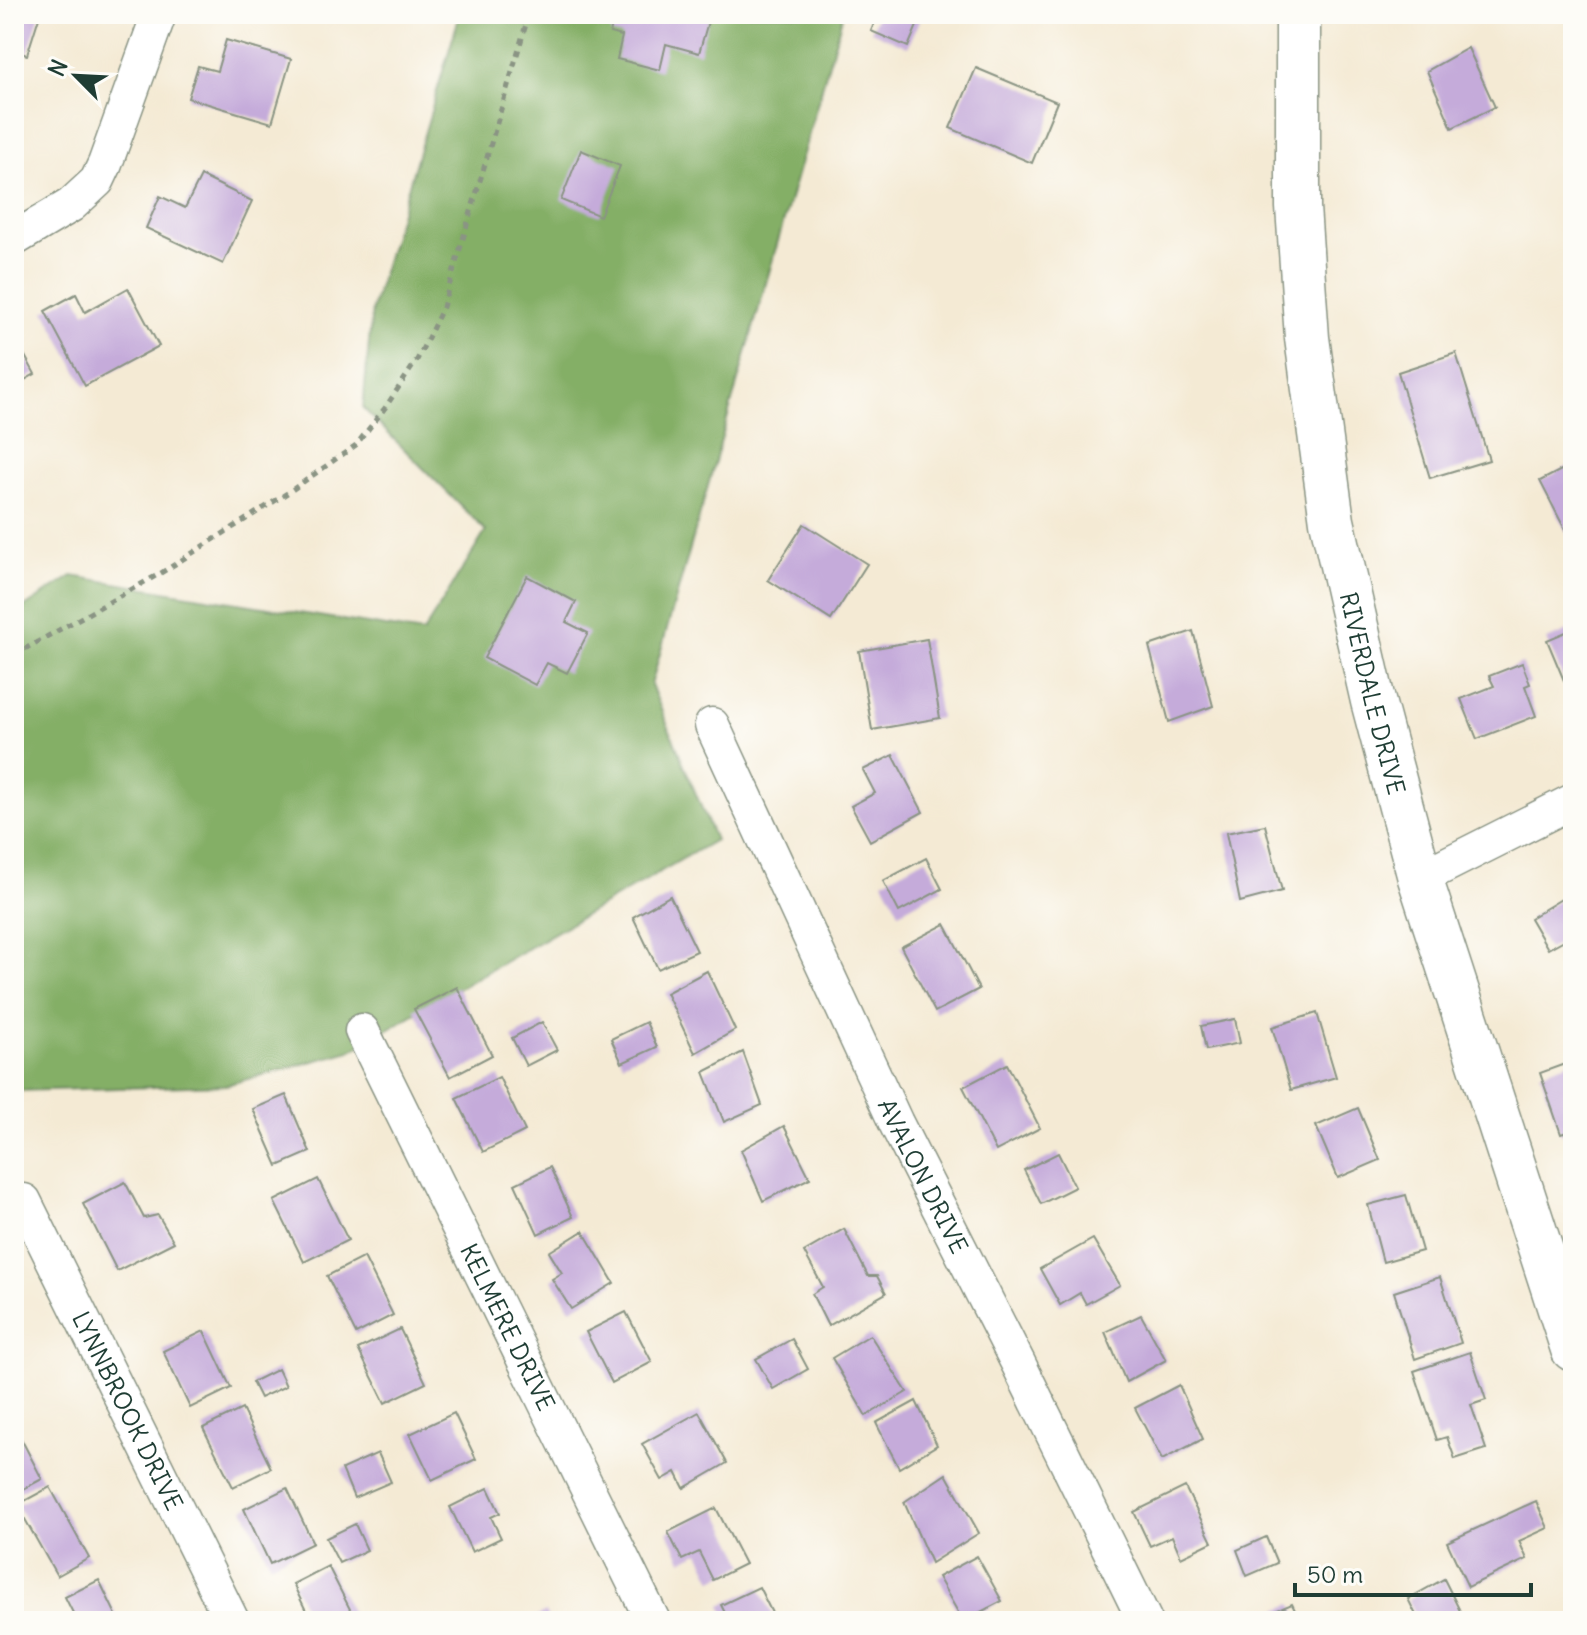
<svg xmlns="http://www.w3.org/2000/svg" width="1587" height="1635" font-family="Delius,sans-serif">
<rect width="100%" height="100%" fill="#fdfcf7"/>
<filter id="ink" filterUnits="userSpaceOnUse"><feTurbulence type="fractalNoise" baseFrequency=".0125" numOctaves="2"/><feDisplacementMap in="SourceGraphic" scale="16" xChannelSelector="R" yChannelSelector="G"/><feConvolveMatrix kernelMatrix="1 2 1 2 8 2 1 2 1" color-interpolation-filters="sRGB"/></filter>
<filter id="wash" filterUnits="userSpaceOnUse"><feTurbulence type="fractalNoise" baseFrequency=".006" numOctaves="4" result="noise"/><feDisplacementMap in="SourceGraphic" scale="32" xChannelSelector="R" yChannelSelector="G"/><feGaussianBlur stdDeviation="1.8" result="paint"/><feColorMatrix in="noise" values="0 0 0 0 0 0 0 0 0 0 0 0 0 0 0 0 0 1.4 0 .05"/><feComposite in="paint" operator="in"/></filter>
<g filter="url(#wash)">
<rect width="100%" height="100%" fill="#f4ead4"/>
<!-- forest -->
<path fill="#84af66" stroke="#52764d" stroke-width="2" d="M460,14H843L651,685L715,840L350,1051L226,1085L14,1091V614L72,576L423,633L486,531L363,408L372,309Z"/>
<g id="blocks">
<!-- building -->
<g fill="#c5abda">
<path d="M14,14H40L27,55L14,51Z"/>
<path d="M615,14H707L710,15L699,53L666,44L660,70L617,59L622,36L610,33Z"/>
<path d="M878,14H922L908,47L871,31Z"/>
<path d="M226,40L291,59L272,123L188,98L198,66L217,71Z"/>
<path d="M1468,48L1495,107L1452,128L1427,71Z"/>
<path d="M976,68L1057,102L1032,163L950,128Z"/>
<path d="M581,150L620,166L600,216L561,200Z"/>
<path d="M201,176L252,201L223,264L146,228L160,196L185,208Z"/>
<path d="M128,288L159,346L85,386L45,311L76,294L85,312Z"/>
<path d="M14,336L35,374L14,386Z"/>
<path d="M1456,353L1489,460L1430,478L1398,372Z"/>
<path d="M1573,464V545L1540,481Z"/>
<path d="M804,524L867,564L831,620L768,580Z"/>
<path d="M527,576L576,602L566,622L588,633L567,673L547,663L535,685L484,658Z"/>
<path d="M1573,629V702L1547,640Z"/>
<path d="M1193,631L1213,706L1169,722L1149,646Z"/>
<path d="M927,639L940,718L872,730L859,651Z"/>
<path d="M1522,663L1530,684L1525,686L1536,716L1477,739L1461,699L1494,686L1489,676Z"/>
<path d="M893,755L923,812L870,841L851,806L875,793L863,770Z"/>
<path d="M1265,825L1282,891L1240,902L1226,833Z"/>
<path d="M926,858L942,889L899,912L883,881Z"/>
<path d="M1573,892V935L1548,949L1530,918Z"/>
<path d="M670,896L697,951L658,969L633,917Z"/>
<path d="M945,924L979,989L935,1012L901,947Z"/>
<path d="M707,971L735,1030L695,1053L666,993Z"/>
<path d="M457,987L492,1055L450,1077L414,1009Z"/>
<path d="M1317,1013L1336,1077L1291,1090L1272,1027Z"/>
<path d="M1235,1019L1240,1043L1206,1050L1201,1026Z"/>
<path d="M542,1022L557,1050L526,1066L512,1038Z"/>
<path d="M646,1022L657,1047L622,1063L611,1039Z"/>
<path d="M743,1052L762,1105L724,1122L704,1072Z"/>
<path d="M1573,1061V1130L1561,1134L1540,1073Z"/>
<path d="M1007,1064L1040,1128L996,1151L963,1087Z"/>
<path d="M499,1077L525,1131L483,1152L456,1098Z"/>
<path d="M286,1095L310,1152L278,1166L253,1109Z"/>
<path d="M1358,1108L1380,1160L1338,1178L1316,1126Z"/>
<path d="M784,1126L810,1178L763,1201L741,1150Z"/>
<path d="M1058,1153L1075,1187L1041,1204L1024,1170Z"/>
<path d="M550,1167L573,1217L538,1234L515,1184Z"/>
<path d="M318,1179L348,1240L304,1262L274,1201Z"/>
<path d="M125,1182L144,1218L158,1215L174,1242L117,1271L83,1204Z"/>
<path d="M1406,1195L1422,1251L1383,1262L1368,1205Z"/>
<path d="M844,1229L868,1276H877L886,1293L828,1326L812,1294L823,1287L804,1252Z"/>
<path d="M583,1231L614,1283L571,1309L552,1279L562,1273L549,1252Z"/>
<path d="M1093,1239L1120,1285L1086,1304L1080,1293L1060,1305L1040,1269Z"/>
<path d="M364,1257L393,1315L356,1334L327,1276Z"/>
<path d="M1440,1277L1461,1343L1415,1359L1394,1292Z"/>
<path d="M626,1312L652,1362L612,1383L586,1332Z"/>
<path d="M1141,1315L1166,1360L1126,1382L1105,1332Z"/>
<path d="M400,1329L426,1383L385,1403L358,1349Z"/>
<path d="M204,1331L231,1388L190,1408L163,1351Z"/>
<path d="M870,1335L907,1392L866,1416L832,1358Z"/>
<path d="M792,1339L808,1369L773,1389L756,1359Z"/>
<path d="M1470,1352L1486,1400L1471,1405L1486,1449L1455,1459L1447,1437L1437,1440L1414,1371Z"/>
<path d="M278,1369L286,1386L260,1398L252,1382Z"/>
<path d="M1179,1385L1203,1439L1162,1460L1135,1408Z"/>
<path d="M916,1401L937,1445L899,1468L876,1423Z"/>
<path d="M242,1409L271,1468L233,1487L203,1428Z"/>
<path d="M699,1412L727,1463L684,1488L676,1472L662,1480L642,1444Z"/>
<path d="M454,1413L476,1459L432,1480L410,1434Z"/>
<path d="M14,1425L42,1479L14,1494Z"/>
<path d="M378,1453L391,1482L354,1498L342,1469Z"/>
<path d="M946,1474L979,1533L931,1563L904,1502Z"/>
<path d="M50,1487L89,1558L57,1576L17,1505Z"/>
<path d="M1185,1487L1212,1542L1181,1557L1172,1536L1150,1546L1134,1512Z"/>
<path d="M287,1488L313,1543L270,1564L244,1509Z"/>
<path d="M488,1488L500,1513L491,1517L501,1538L472,1552L450,1507Z"/>
<path d="M1536,1501L1548,1528L1519,1541L1527,1559L1468,1587L1447,1542Z"/>
<path d="M716,1508L745,1564L713,1580L699,1552L682,1560L668,1532Z"/>
<path d="M355,1524L367,1550L339,1563L326,1538Z"/>
<path d="M1266,1537L1277,1563L1247,1576L1237,1550Z"/>
<path d="M977,1556L1002,1601L963,1621L938,1577Z"/>
<path d="M328,1566L356,1621H311L293,1584Z"/>
<path d="M1444,1579L1465,1621H1419L1408,1599Z"/>
<path d="M99,1580L119,1621H77L65,1597Z"/>
<path d="M759,1587L776,1621H729L721,1605Z"/>
<path d="M1292,1604L1300,1621H1260L1258,1618Z"/>
<path d="M546,1612L550,1621H528Z"/>
</g>
</g>
</g>
<g filter="url(#ink)">
<use href="#blocks" fill-opacity="0" stroke="#8a9484" stroke-width="2"/>
<g fill="none" stroke-linecap="round" stroke-linejoin="round">
<defs>
<g id="street">
<path d="M14,239L71,205L97,181L105,164L159,14"/>
<path id="s1" d="M712,725L896,1123L1018,1363L1145,1621"/>
<path d="M1420,878L1573,801"/>
<path id="s2" d="M362,1031L653,1621"/>
<path id="s3" d="M24,1201L232,1621"/>
</g>
<g id="secondary">
<path id="s4" d="M1298,14V207L1307,338L1332,521L1373,701L1420,878L1573,1349"/>
</g>
</defs>
<!-- street casing -->
<use href="#street" stroke="#8a9484" stroke-width="37"/>
<!-- secondary casing -->
<use href="#secondary" stroke="#8a9484" stroke-width="47"/>
<!-- path -->
<path stroke="#8a9484" stroke-width="5" stroke-dasharray="6 6" stroke-linecap="butt" d="M14,655L161,573L289,492L356,445L385,408L417,360L443,307L529,14"/>
<!-- street -->
<use href="#street" stroke="#fff" stroke-width="34"/>
<!-- secondary -->
<use href="#secondary" stroke="#fff" stroke-width="44"/>
</g>
</g>
<g text-anchor="middle" dominant-baseline="central" stroke-width="8" stroke-linejoin="round" paint-order="stroke">
<!-- street labels -->
<g font-size="24" fill="#1f3d34" stroke="#fdfcf7">
<text stroke="none"><textPath href="#s4" startOffset="686">RIVERDALE DRIVE</textPath></text>
<text stroke="none"><textPath href="#s1" startOffset="498">AVALON DRIVE</textPath></text>
<text stroke="none"><textPath href="#s2" startOffset="330">KELMERE DRIVE</textPath></text>
<text stroke="none"><textPath href="#s3" startOffset="234">LYNNBROOK DRIVE</textPath></text>
</g>
</g>
<!-- margin -->
<rect width="1587" height="1635" fill="none" stroke="#fdfcf7" stroke-width="48"/>
<!-- north arrow -->
<g transform="translate(76 76) rotate(294)" stroke="#fdfcf7" stroke-width="6" paint-order="stroke">
<path d="M0-6L14 30L0 20L-14 30Z" fill="#1f3d34"/>
<text y="-12" font-size="22" font-weight="bold" text-anchor="middle" fill="#1f3d34">N</text>
</g>
<!-- scale -->
<path d="M1295 1583v12h236v-12" fill="none" stroke="#1f3d34" stroke-width="4"/>
<text x="1307" y="1583" font-size="24" fill="#1f3d34" stroke="#fdfcf7" stroke-width="6" paint-order="stroke">50 m</text>
</svg>
